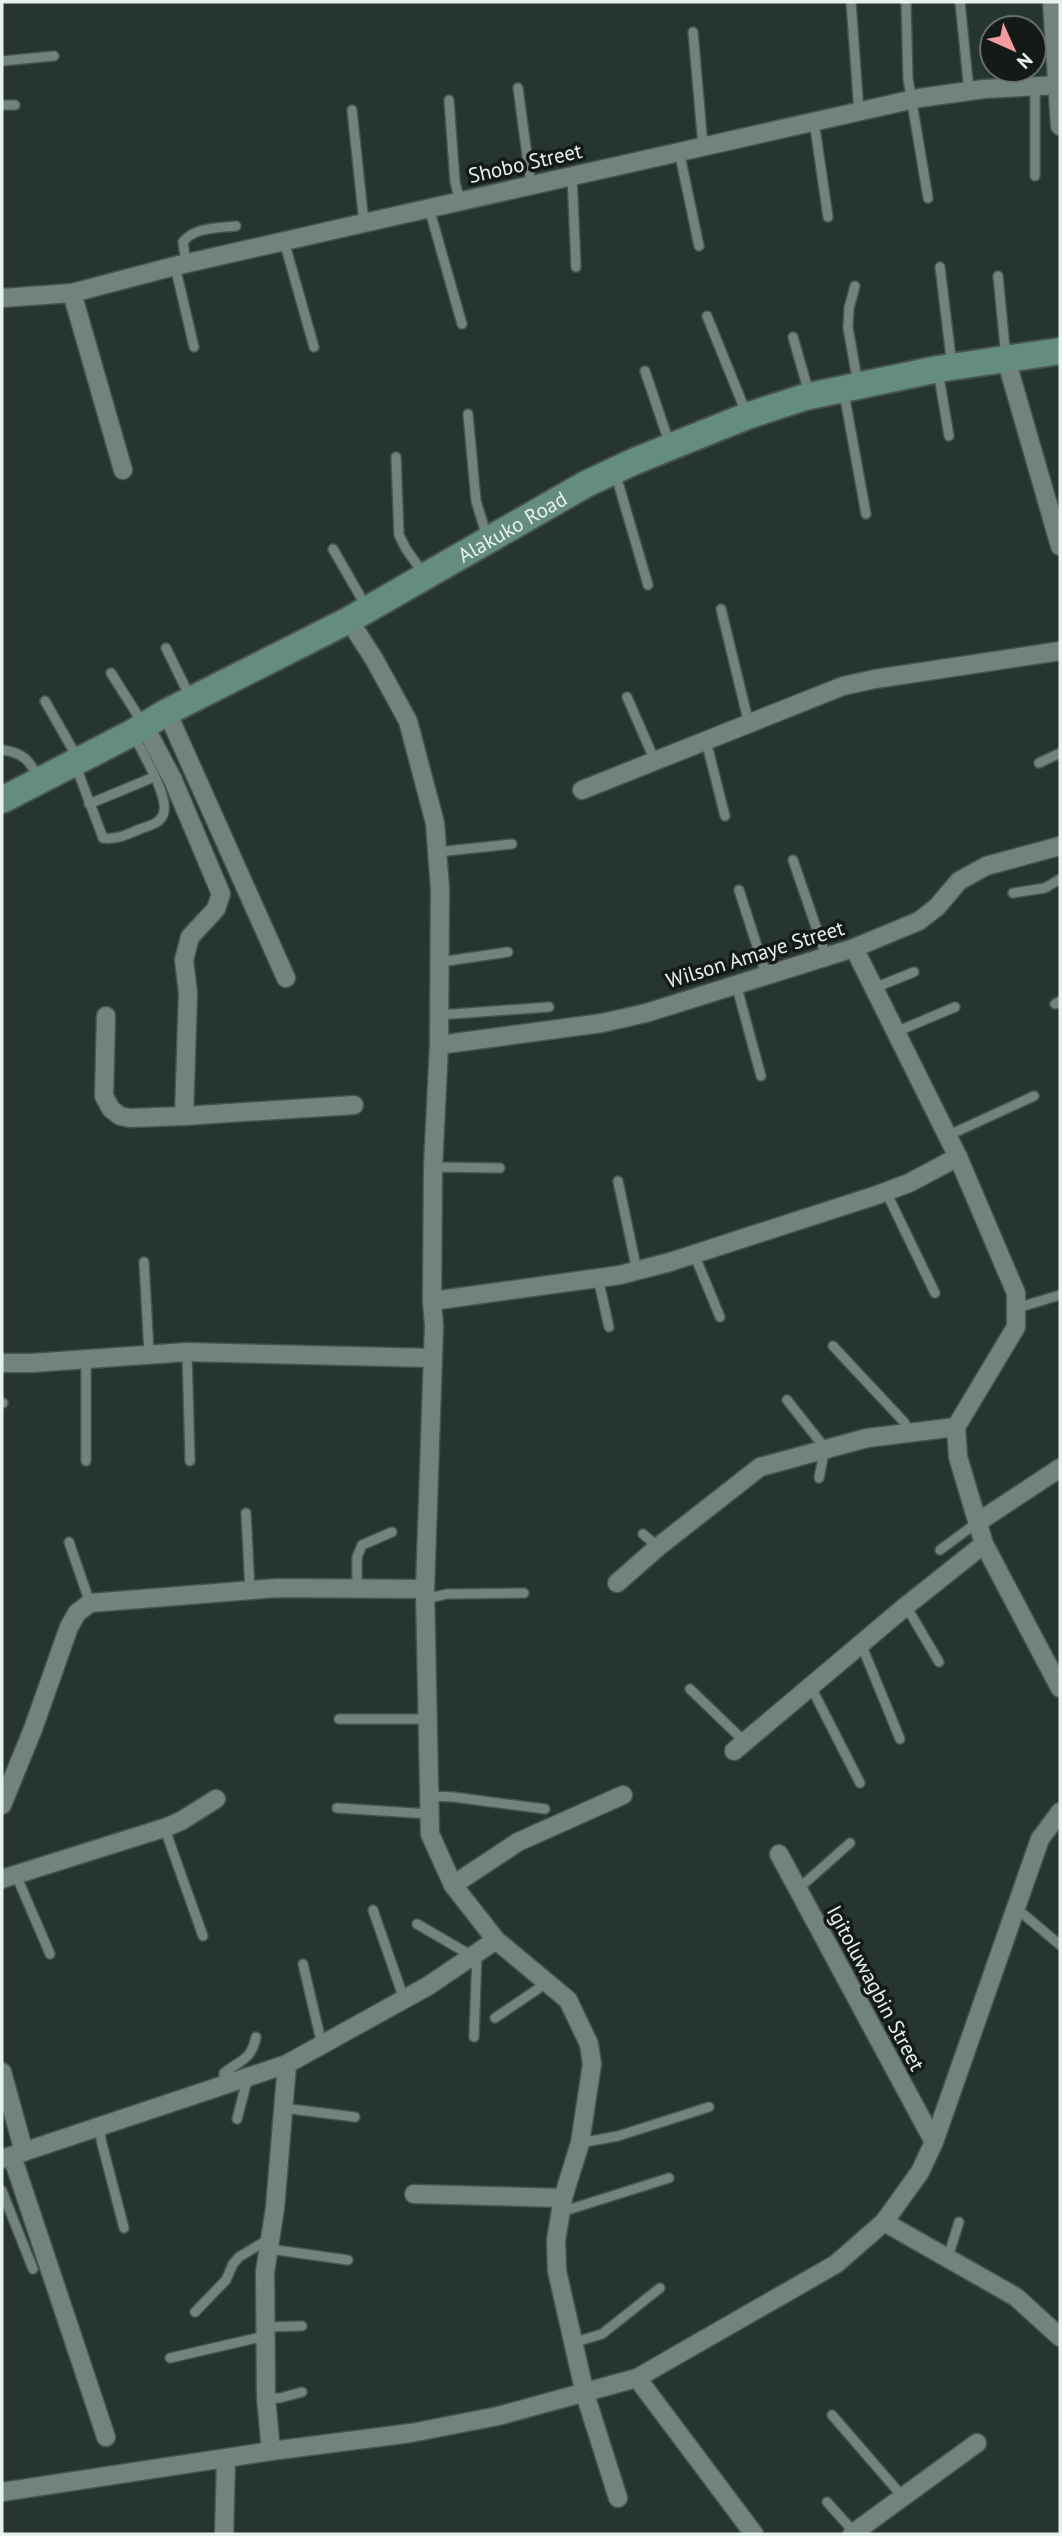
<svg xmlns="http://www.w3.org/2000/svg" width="1062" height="2536" font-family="'PT Sans',sans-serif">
<rect width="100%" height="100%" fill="#26352f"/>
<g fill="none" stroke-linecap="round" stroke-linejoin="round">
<defs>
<g id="service">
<path d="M851,2L859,112"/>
<path d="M906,2L908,79L928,198"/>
<path d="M960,2L969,91"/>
<path d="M693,32L703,146"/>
<path d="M2,61L54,56"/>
<path d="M1035,86V176"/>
<path d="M518,88L531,185"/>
<path d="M449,100L455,182L460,201"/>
<path d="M2,105H15"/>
<path d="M352,110L364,223"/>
<path d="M814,121L828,217"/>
<path d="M679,151L699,246"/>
<path d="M572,175L576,267"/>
<path d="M429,208L462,324"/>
<path d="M284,241L314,347"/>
<path d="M186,264L183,242C194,227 219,228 236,226"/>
<path d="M175,266L194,347"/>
<path d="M940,267L952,366"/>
<path d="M998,276L1006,358"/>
<path d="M855,286L849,308L848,328L858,384"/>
<path d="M707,316L747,415"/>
<path d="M793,337L809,393"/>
<path d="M645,371L670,445"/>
<path d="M938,371L949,436"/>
<path d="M844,393L866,514"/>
<path d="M468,414L476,501L487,537"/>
<path d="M396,457L399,535L406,549L424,574"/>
<path d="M615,472L648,585"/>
<path d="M333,549L367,608"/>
<path d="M721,609L749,724"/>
<path d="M166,648L190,697"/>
<path d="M111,673L142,722"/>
<path d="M627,697L655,761"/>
<path d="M45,701L77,757"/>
<path d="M706,741L725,816"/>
<path d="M2,750C23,752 30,761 39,779"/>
<path d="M1039,763L1060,753"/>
<path d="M75,764L103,838C117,840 128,834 140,829C148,826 159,824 163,815C171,798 141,751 133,734"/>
<path d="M89,804L154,777"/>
<path d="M437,852L512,844"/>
<path d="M793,860L826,956"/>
<path d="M739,890L766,974"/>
<path d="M1013,893L1045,888L1060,879"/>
<path d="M440,962L508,952"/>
<path d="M736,984L761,1076"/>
<path d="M874,988L914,972"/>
<path d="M1055,1004L1060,1001"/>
<path d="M439,1015L549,1007"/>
<path d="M895,1030L903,1029L955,1007"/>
<path d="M947,1136L1034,1096"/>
<path d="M433,1167L500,1168"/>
<path d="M618,1181L637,1271"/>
<path d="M886,1192L935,1293"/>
<path d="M694,1254L720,1317"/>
<path d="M144,1262L149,1353"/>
<path d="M598,1278L609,1327"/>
<path d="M1017,1308L1060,1295"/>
<path d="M833,1346L904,1422L910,1433"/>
<path d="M187,1352L190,1461"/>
<path d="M787,1400L825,1448L819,1478"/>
<path d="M2,1403H3"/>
<path d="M86,1461V1365L90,1359"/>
<path d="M246,1513L250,1590"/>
<path d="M643,1534L658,1547"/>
<path d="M69,1542L90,1603"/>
<path d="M940,1550L978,1522"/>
<path d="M357,1589V1557L362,1545L392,1532"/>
<path d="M425,1599L447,1594L524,1593"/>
<path d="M906,1606L939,1662"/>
<path d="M861,1644L900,1739"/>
<path d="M811,1687L860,1783"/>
<path d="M690,1689L745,1742"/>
<path d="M339,1719H428"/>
<path d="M430,1796L453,1797L545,1809"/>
<path d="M337,1808L430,1814"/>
<path d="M167,1827L168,1838L203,1936"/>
<path d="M16,1875L50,1954"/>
<path d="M797,1890L850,1843"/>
<path d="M1016,1908L1060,1945"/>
<path d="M373,1910L404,1999"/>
<path d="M417,1924L472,1956"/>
<path d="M303,1964L322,2045"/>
<path d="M495,2018L548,1982"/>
<path d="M474,2037L477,1954"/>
<path d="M224,2085V2073C240,2060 251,2061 256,2037"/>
<path d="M283,2108L355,2117"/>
<path d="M237,2119L248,2077"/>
<path d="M100,2128L101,2140L124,2228"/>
<path d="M580,2143L618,2136L709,2107"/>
<path d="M2,2191L33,2269"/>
<path d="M561,2212L669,2178"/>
<path d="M269,2249L348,2260"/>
<path d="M948,2257L959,2222"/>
<path d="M195,2312L226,2280L233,2264L239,2257L269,2239"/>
<path d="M265,2327L302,2326"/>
<path d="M572,2343L602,2334L660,2288"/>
<path d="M170,2358L265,2336"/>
<path d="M266,2398H280L302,2392"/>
<path d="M832,2415L903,2497"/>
<path d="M827,2502L854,2532"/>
</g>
<g id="minor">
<path d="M1052,2L1060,126"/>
<path d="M72,293L123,470"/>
<path d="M2,298L72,293L175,266L364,223L919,98L984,89L1060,85"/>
<path d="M1006,359L1060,546"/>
<path d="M349,620L374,659L408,721L435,823L440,889L439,1045L433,1167L432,1301L434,1326L425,1589L430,1834L453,1885L496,1940L568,2000L589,2044L592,2064L580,2143L563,2198L556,2240L557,2271L585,2394L618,2498"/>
<path d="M167,712L286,978"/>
<path d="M144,725L173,780L221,894L216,909L190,937L184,960L188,993L184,1116"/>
<path d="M582,790L843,686L875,679L1060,651"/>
<path d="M854,948L958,1157L1016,1293V1327L956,1427L958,1457L984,1544L1060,1688"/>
<path d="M106,1016L104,1096L111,1109L120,1116L130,1118L184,1116L354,1105"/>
<path d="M439,1045L602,1023L646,1013L854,948L919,921L937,907L959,881L986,866L1060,846"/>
<path d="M432,1301L620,1275L670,1262L877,1195L909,1183L958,1157"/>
<path d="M2,1363H32L187,1352L433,1358"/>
<path d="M978,1522L1060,1468"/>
<path d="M617,1583L658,1547L760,1467L867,1438L956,1427"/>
<path d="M734,1751L906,1606L984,1544"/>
<path d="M2,1805L33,1729L69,1627L77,1613L90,1603L277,1588L425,1589"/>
<path d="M779,1854L934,2142"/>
<path d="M2,1879L167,1827L181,1821L216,1799"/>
<path d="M453,1885L518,1842L623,1795"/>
<path d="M2,2072L24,2152"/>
<path d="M12,2156L106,2437"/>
<path d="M2,2159L287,2064L428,1986L496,1940"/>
<path d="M414,2194L563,2198"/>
<path d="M884,2222L1016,2297L1060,2337"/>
<path d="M637,2378L754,2534"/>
<path d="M271,2451L266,2398L265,2272L275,2208L287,2064"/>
<path d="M2,2492L271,2451L411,2433L498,2416L637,2378L836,2264L884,2222L920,2172L934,2142L1040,1839L1060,1812"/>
<path d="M224,2534L226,2459"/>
<path d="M852,2534L977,2443"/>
</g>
<g id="secondary">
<path id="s1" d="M2,800L132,733L167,712L349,620L586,484L635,461L747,416L805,397L938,369L1060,351"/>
</g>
</defs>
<!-- service casing -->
<use href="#service" stroke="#46534f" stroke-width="12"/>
<!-- minor casing -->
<use href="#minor" stroke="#46534f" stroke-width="21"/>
<!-- secondary casing -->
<use href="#secondary" stroke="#46534f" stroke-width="30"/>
<!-- service -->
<use href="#service" stroke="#72837c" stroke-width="9"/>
<!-- minor -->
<use href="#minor" stroke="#72837c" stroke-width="18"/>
<!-- secondary -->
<use href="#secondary" stroke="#648d7f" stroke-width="26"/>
</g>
<g text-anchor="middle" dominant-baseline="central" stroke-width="7" stroke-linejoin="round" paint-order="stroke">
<!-- street labels -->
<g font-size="21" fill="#e7f1ed" stroke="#141a18">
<text transform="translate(525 163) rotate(-13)">Shobo Street</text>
<text stroke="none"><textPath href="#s1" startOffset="579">Alakuko Road</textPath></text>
<text transform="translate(755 954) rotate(-17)">Wilson Amaye Street</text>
<text transform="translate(876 1988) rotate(62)">Igitoluwagbin Street</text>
</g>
</g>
<!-- border -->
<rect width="1062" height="2536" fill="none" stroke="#e7f1ed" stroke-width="7"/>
<!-- north arrow -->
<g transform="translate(1013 49) rotate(135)"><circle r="33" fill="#141a18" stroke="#68706d" stroke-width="2"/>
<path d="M0-5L12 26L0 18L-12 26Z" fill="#f59b9d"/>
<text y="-10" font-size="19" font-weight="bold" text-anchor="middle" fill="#e7f1ed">N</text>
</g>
</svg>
